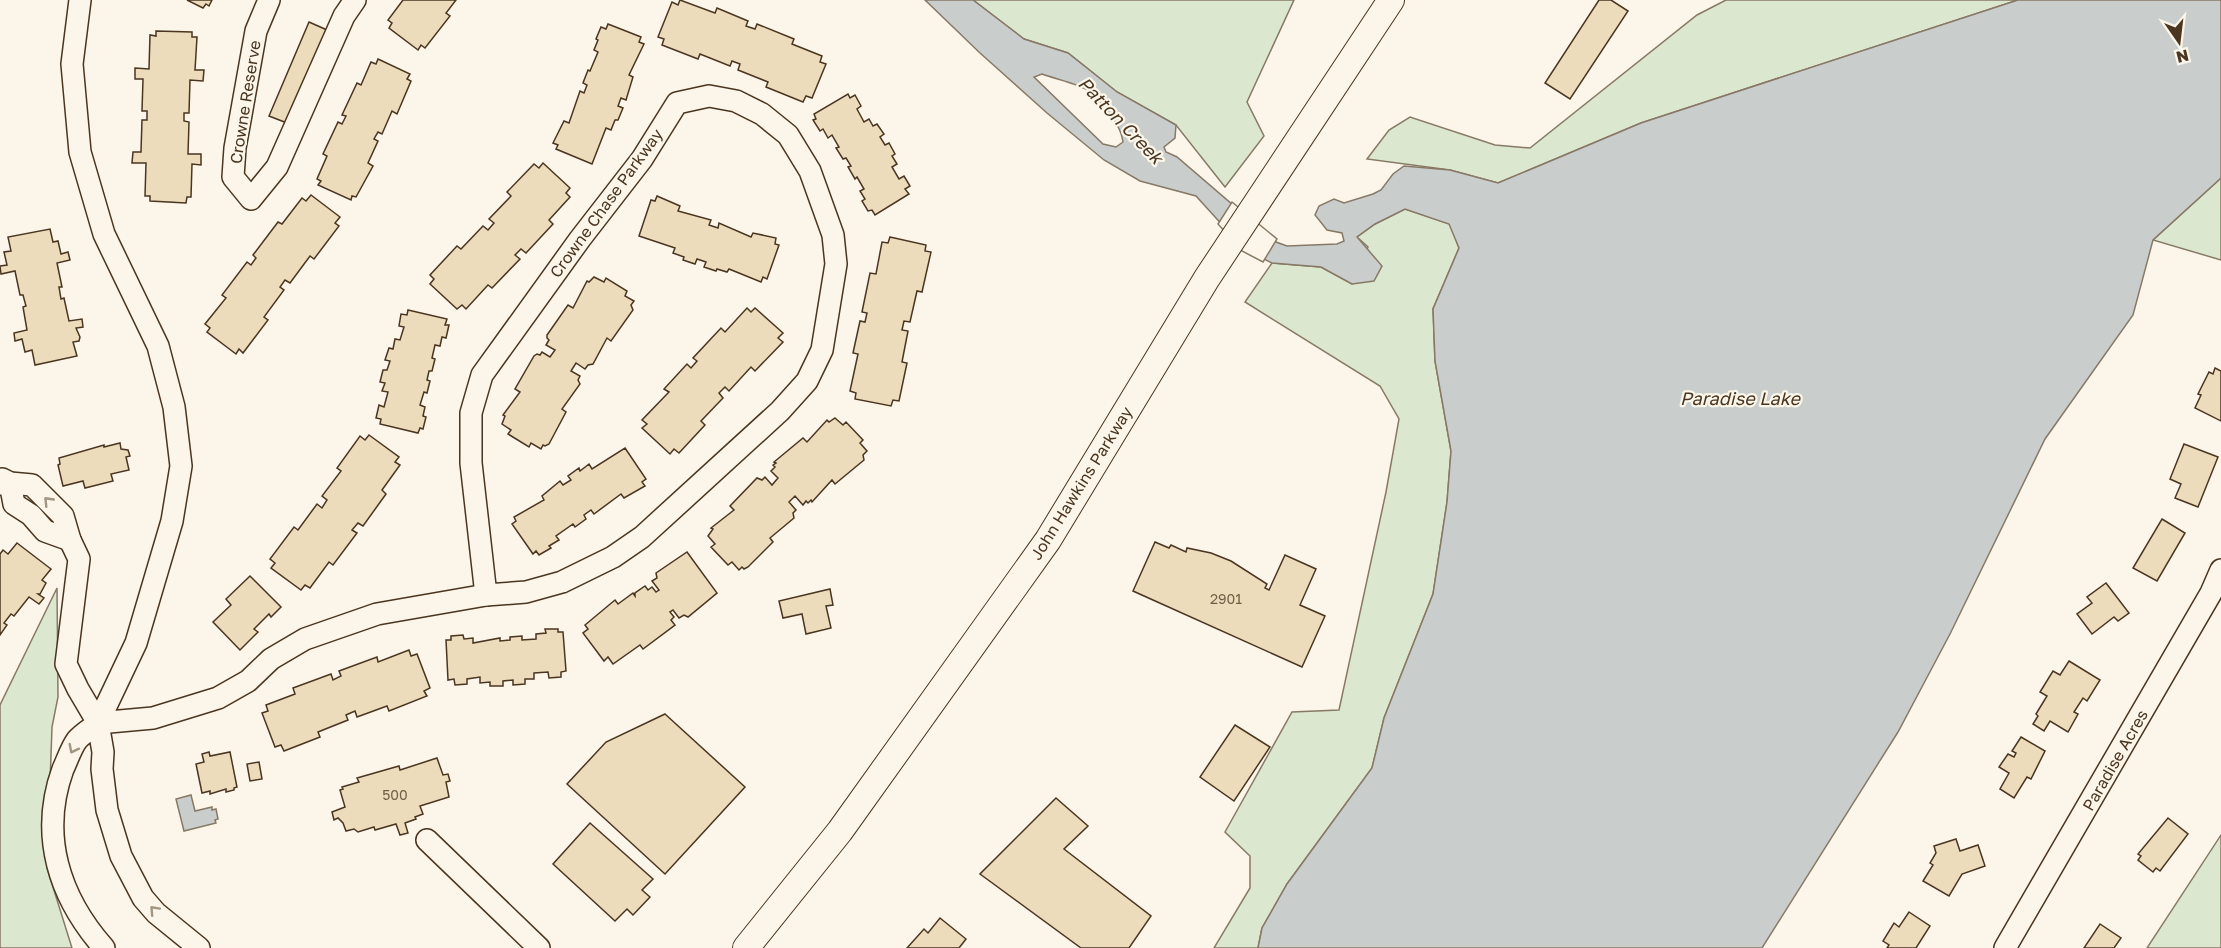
<svg xmlns="http://www.w3.org/2000/svg" width="2221" height="948" font-family="'Golos Text',sans-serif">
<rect width="100%" height="100%" fill="#fbf6e9"/>
<!-- green -->
<g fill="#dce7d0" stroke="#887966" stroke-width="1.5">
<path d="M973,0H1294L1247,102L1264,136L1225,187L1176,125L1117,92L1068,53L1024,39Z"/>
<path d="M1726,0H2018L1641,123L1498,183L1450,170L1367,159L1389,130L1410,117L1495,145L1530,148L1697,15Z"/>
<path d="M2221,178V260L2153,240Z"/>
<path d="M1405,209L1450,224L1459,248L1433,309L1435,361L1451,451L1447,502L1433,594L1384,718L1372,768L1287,884L1262,928L1258,948H1214L1250,888V856L1225,832L1292,712L1339,710L1386,492L1399,419L1380,386L1245,302L1272,263L1321,267L1352,284L1368,247L1357,237L1375,224Z"/>
<path d="M57,588L58,697L52,727L47,868L72,948H0V705Z"/>
<path d="M2221,835V948H2147Z"/>
</g>
<!-- water -->
<g fill="#c9cecd" stroke="#887966" stroke-width="1.5" fill-rule="evenodd">
<path d="M925,0H973L1024,39L1068,53L1117,92L1176,125L1175,138L1164,147L1166,152L1177,157L1276,242L1287,246L1337,244L1344,241L1342,233L1327,230L1315,215L1319,206L1334,199L1344,203L1373,194L1381,190L1393,174L1404,166L1450,170L1498,183L1641,123L2018,0H2221V178L2153,240L2133,315L2045,439L1950,634L1898,732L1762,948H1258L1262,928L1287,884L1372,768L1384,718L1433,594L1447,502L1451,451L1435,361L1433,309L1459,248L1449,224L1405,209L1375,224L1357,237L1382,266L1374,281L1352,284L1321,267L1272,263L1244,249L1196,196L1140,181L1104,160L1047,113L980,53ZM1042,74C1055,79 1081,84 1090,92C1104,104 1121,125 1123,142L1116,147L1103,144L1034,77Z"/>
<path d="M191,795L195,811L212,807V810L216,809L218,819L215,820L216,823L184,831L176,799Z"/>
</g>
<!-- pier -->
<path fill="#fbf6e9" stroke="#887966" stroke-width="1.5" d="M1232,202L1277,239L1263,262L1242,251L1218,224Z"/>
<!-- building -->
<g fill="#ecdcbc" stroke="#4a3520" stroke-width="1.5">
<path d="M187,0H212L209,6L206,4L203,8Z"/>
<path d="M403,0H456L446,13L450,16L425,48L421,45L418,50L389,28L392,23L388,20Z"/>
<path d="M680,0L715,13L717,8L748,21L746,26L755,29L757,24L794,39L792,44L822,56L820,62L826,64L812,98L806,96L803,102L766,87L768,82L738,70L740,64L732,61L730,66L700,54L698,59L662,45L664,39L658,37L672,2L678,5Z"/>
<path d="M1599,0H1611L1628,11L1570,99L1545,83Z"/>
<path d="M309,22L327,30L287,123L269,116Z"/>
<path d="M608,24L641,37L639,42L644,44L629,75L633,77L626,100L621,98L618,106L623,108L618,120H615L611,130L606,128L592,164L556,149L558,145L553,143L564,121L569,123L580,91L584,93L587,85L583,83L588,70L590,71L598,52L594,50L598,40L596,39L601,27L606,29Z"/>
<path d="M156,31L192,32V37H197L195,70H204L203,81L190,80L189,113H184V121L189,122L188,154H201V165L192,164L191,197H187L186,203L150,201V196H145L146,163H132L133,152H141L142,120H147V111H142L143,79H135V68L149,69L150,35L156,36Z"/>
<path d="M378,59L410,74L407,79L411,81L397,114L392,111L382,134L378,132L374,139L378,141L368,163L373,166L356,197L352,196L351,200L318,185L321,181L317,179L327,156L323,154L338,122L342,124L346,116L342,115L357,83L361,85L371,62L376,64Z"/>
<path d="M848,94L850,98L855,95L861,106L857,109L864,122L869,119L873,126L877,124L884,134L880,137L885,145L889,143L895,154L892,156L897,164L892,167L899,179L904,176L910,186L905,189L909,194L875,215L872,210L868,211L862,201L865,199L860,191L864,189L857,177L855,179L848,167L851,166L846,158L843,159L836,148L839,147L832,135L828,138L823,129L820,131L813,120L816,119L814,114Z"/>
<path d="M543,163L570,188L566,193L570,197L549,220L553,224L526,253L521,249L515,255L520,259L492,288L488,285L466,309L462,305L457,309L430,284L434,279L430,275L457,246L461,249L483,226L488,230L494,223L489,219L511,196L507,192L534,164L539,168Z"/>
<path d="M311,195L340,217L335,223L339,226L314,259L310,256L290,283L285,280L280,287L284,290L264,317L268,320L243,353L239,349L236,354L207,332L210,328L205,324L226,298L222,295L247,262L251,265L256,258L253,255L278,222L282,224L302,198L306,201Z"/>
<path d="M657,196L680,206L678,211L711,220L709,225L718,228L719,223L751,237L753,233L776,238L775,244L779,245L767,279L763,277L761,282L729,269L727,272L717,269L716,271L704,267L706,262L697,259L695,264L683,260L684,257L673,253L675,248L639,236L651,200L655,201Z"/>
<path d="M50,229L53,242L58,241L61,254L68,252L70,260L57,263L62,287H59L61,299L64,298L69,321L82,319L83,327L76,328L80,337L79,341L73,342L77,356L35,365L32,350L25,352L22,339L15,341L14,333L27,330L23,307L26,306L23,295H20L15,271L1,274L0,266L7,265L4,252L11,251L8,237Z"/>
<path d="M890,237L926,245L925,251L931,252L922,292L917,291L910,322L904,321L902,330L908,331L902,362L907,363L899,401L893,400L891,406L855,399L856,393L850,391L858,354L853,353L860,321L865,322L867,313L862,312L870,273L876,274L882,242L888,243Z"/>
<path d="M594,277L604,282L606,278L627,291L625,296L634,301L631,305L633,310L611,341L607,338L593,364L588,365L585,369L576,363L571,371L580,376L578,380L580,384L562,409L566,412L549,444L545,446L543,445L541,449L531,443L529,447L508,434L511,430L502,424L505,416L503,415L520,392L515,389L534,356L537,354L540,355L542,352L550,357L555,350L546,345L549,340L547,338V335L568,305L573,308L587,281L589,282Z"/>
<path d="M747,308L751,312L755,308L783,333L778,338L783,342L755,371L751,367L729,391L725,387L719,393L723,398L701,421L705,425L679,453L674,449L670,454L642,428L647,424L642,420L669,392L664,389L687,364L691,368L697,361L693,358L721,328L725,332Z"/>
<path d="M408,310L447,319L445,325H449L446,338L442,337L440,346L435,345L432,358L435,359L432,371H429L427,380L430,381L427,393L424,392L420,405L425,407L423,416L426,417L423,429L420,428L418,433L380,424L381,419L376,418L379,405L384,407L388,392L382,391L385,383L380,382L383,370H387L390,361L385,360L389,348L393,349L395,339L400,340L404,327L399,326L401,314L407,315Z"/>
<path d="M2215,368L2221,371V421L2195,408L2201,395L2198,394L2209,372L2213,374Z"/>
<path d="M835,418L843,425L846,422L863,440L860,443L867,451L863,455L864,460L835,484L832,480L812,502L811,500L808,503L806,501L803,505L795,496L789,502L796,510L793,513L794,518L770,538L773,542L748,567L744,569L742,567L739,570L732,562L728,565L711,547L715,544L708,536L713,529L711,528L734,510L730,506L757,478L762,480L765,477L772,485L778,478L771,471L775,467L773,465L776,463L774,462L803,438L807,442L827,420L829,422Z"/>
<path d="M369,435L399,457L395,462L400,465L382,490L386,494L363,526L358,523L352,530L357,533L333,565L329,562L310,588L305,585L301,590L271,568L275,563L270,559L294,527L298,530L317,504L322,508L327,500L322,496L341,471L337,468L360,436L365,440Z"/>
<path d="M120,443L121,449L128,450L130,456L126,457L129,470L111,474L113,481L85,488L83,481L63,486L58,465L60,464L59,458L104,445V447Z"/>
<path d="M2184,444L2218,457L2198,507L2175,498L2181,484L2170,479Z"/>
<path d="M625,448L646,479L642,482L645,486L624,498L621,494L594,514L591,510L584,515L586,519L575,527L573,524L556,536L559,540L549,546L551,548L539,555L536,551L533,554L512,524L516,521L514,517L544,500L542,496L560,481L563,485L571,480L568,476L579,468L580,471L589,464L592,469Z"/>
<path d="M2162,519L2185,533L2157,581L2133,568Z"/>
<path d="M1155,542L1169,548L1171,545L1186,552L1187,548L1211,553L1231,561L1267,584L1265,588L1269,590L1285,555L1316,569L1300,605L1325,616L1302,667L1133,591Z"/>
<path d="M17,543L51,569L42,580L46,583L40,594H38L44,598L39,604L29,597L14,616L11,614L4,623L7,625L0,635V554L3,550L8,554Z"/>
<path d="M687,552L717,593L688,617L684,615L679,618L673,610L670,612L674,617L671,620L675,625L643,649L640,645L613,664L608,657L604,661L583,633L588,629L585,625L615,600L618,604L633,593L635,596V593L645,586L648,590L652,587L656,592L659,590L652,581L657,578L656,573Z"/>
<path d="M250,576L281,607L271,617L269,614L254,629L258,632L240,650L213,622L231,605L226,599Z"/>
<path d="M2106,583L2129,613L2118,621L2114,617L2092,634L2077,614L2092,603L2087,597Z"/>
<path d="M830,589L833,605L826,606L831,628L806,634L802,614L783,618L779,601Z"/>
<path d="M545,629H558V632H563L566,671L561,672V677L549,678L548,672L534,673V679H525V684L513,685V680L503,681V686H490V682L480,683V677L467,679V684L455,685L454,679L448,680L446,640H451V636L463,635L464,639L473,638V643L500,638V641L510,640V637L522,636V640L536,639V634L546,633Z"/>
<path d="M409,650L411,656L417,654L430,688L424,691L427,696L389,711L387,706L357,717L355,711L346,715L348,720L318,732L320,737L284,751L281,745L275,747L262,713L268,711L266,705L295,694L293,688L331,674L333,680L341,676L339,671L377,657L378,662Z"/>
<path d="M2069,661L2100,680L2087,701L2083,698L2074,712L2078,714L2068,732L2050,721L2044,731L2033,724L2038,716L2036,714L2047,696L2040,692L2053,671L2060,675Z"/>
<path d="M665,714L745,787L665,874L567,784L606,742Z"/>
<path d="M1235,725L1270,747L1234,801L1200,777Z"/>
<path d="M2021,737L2045,751L2031,779L2027,777L2014,798L2000,789L2009,773L1999,767L2008,754L2014,757L2016,753L2012,751Z"/>
<path d="M209,752L210,756L230,752L237,787L234,788V790L226,792V789L210,794V791L202,793L196,764L204,762L202,754Z"/>
<path d="M437,758L443,775L448,774L450,781L446,782L449,797L420,806L423,814L415,817L416,819L405,823L408,833L400,835L396,824L375,830L374,827L358,832L354,829L346,831L343,823L338,818L334,820L332,812L345,807L340,790L343,789L342,787L359,782L357,778L399,766L400,770Z"/>
<path d="M259,762L262,779L250,781L247,764Z"/>
<path d="M1056,798L1088,826L1064,849L1151,916L1129,948H1081L980,874Z"/>
<path d="M2168,818L2188,834L2160,871L2156,868L2153,872L2138,860L2141,856L2138,854Z"/>
<path d="M590,823L653,879L642,890L650,897L633,915L627,909L615,921L553,864Z"/>
<path d="M1956,839L1960,851L1978,845L1985,866L1962,874L1949,896L1923,881L1933,865L1930,863L1936,853L1934,846Z"/>
<path d="M1909,912L1930,926L1916,948H1887L1889,945L1883,941L1894,923L1899,927Z"/>
<path d="M940,918L966,939L959,948H907L924,929L928,933Z"/>
<path d="M2100,924L2121,938L2114,948H2084Z"/>
</g>
<g fill="none" stroke-linecap="round" stroke-linejoin="round">
<defs>
<g id="minor">
<path d="M80,0L72,64L80,152L104,234L158,346L174,407L181,466L172,521L136,643L98,723"/>
<path d="M269,0L256,31L235,148L233,177L251,199L277,167L344,16L355,0"/>
<path d="M709,96L736,101L762,114L788,135L810,171L833,235L836,264L822,350L807,381L780,411L642,537L613,557L562,582L526,592L486,595L471,463V413L482,375L580,239L642,159L677,103Z"/>
<path d="M10,483L14,504L31,515L45,531L70,540"/>
<path d="M0,484L2,479L10,483L32,485L63,516L70,540L79,559L66,664L78,689L98,723"/>
<path d="M98,723L153,718L218,698L248,681L271,659L305,639L377,614L486,595"/>
<path d="M427,840L539,948"/>
<path d="M104,948C59,897 39,835 63,769C67,761 71,748 77,740C82,734 92,728 98,723L103,752L102,769L107,810L121,856L143,898L156,913L199,948"/>
<path d="M2005,948L2211,593L2221,570"/>
</g>
<path id="major" d="M746,948L840,831L1048,540L1207,278L1391,0"/>
</defs>
<!-- minor casing -->
<use href="#minor" stroke="#4a3520" stroke-width="24"/>
<!-- major casing -->
<use href="#major" stroke="#4a3520" stroke-width="28"/>
<!-- minor -->
<use href="#minor" stroke="#fbf6e9" stroke-width="21"/>
<!-- major -->
<use href="#major" stroke="#fbf6e9" stroke-width="26"/>
</g>
<!-- one-way arrows -->
<defs><path id="oneway-chevron" d="M-2-3.5L2.5 0L-2 3.5" fill="none" stroke-width="1.6" stroke-linecap="round" stroke-linejoin="round" transform="scale(1.5)"/></defs>
<g stroke="#a29684">
<use href="#oneway-chevron" transform="translate(48 501) rotate(-134)"/>
<use href="#oneway-chevron" transform="translate(73 749) rotate(117)"/>
<use href="#oneway-chevron" transform="translate(154 910) rotate(-133)"/>
</g>
<g text-anchor="middle" dominant-baseline="central" stroke-width="4.5" stroke-linejoin="round" paint-order="stroke">
<!-- number labels -->
<g font-size="14" fill="#725f47">
<text x="1226" y="598">2901</text>
<text x="395" y="794">500</text>
</g>
<!-- street labels -->
<g font-size="16" fill="#4a3520" stroke="#fbf6e9">
<text transform="translate(245 102) rotate(-81)">Crowne Reserve</text>
<text transform="translate(606 203) rotate(-54)">Crowne Chase Parkway</text>
<text transform="translate(1081 483) rotate(-58)">John Hawkins Parkway</text>
<text transform="translate(2115 760) rotate(-60)">Paradise Acres</text>
</g>
<!-- water labels -->
<g font-size="18" font-style="italic" fill="#4a3520" stroke="#fbf6e9">
<text transform="translate(1121 120) rotate(46)">Patton Creek</text>
<text x="1740" y="398">Paradise Lake</text>
</g>
</g>
<!-- north arrow -->
<g transform="translate(2179 42) rotate(166)" stroke="#fbf6e9" stroke-width="4.5" paint-order="stroke">
<path d="M0-4.5L10 22L0 15L-10 22Z" fill="#4a3520"/>
<text y="-9" font-size="16" font-weight="bold" text-anchor="middle" fill="#4a3520">N</text>
</g>
</svg>
